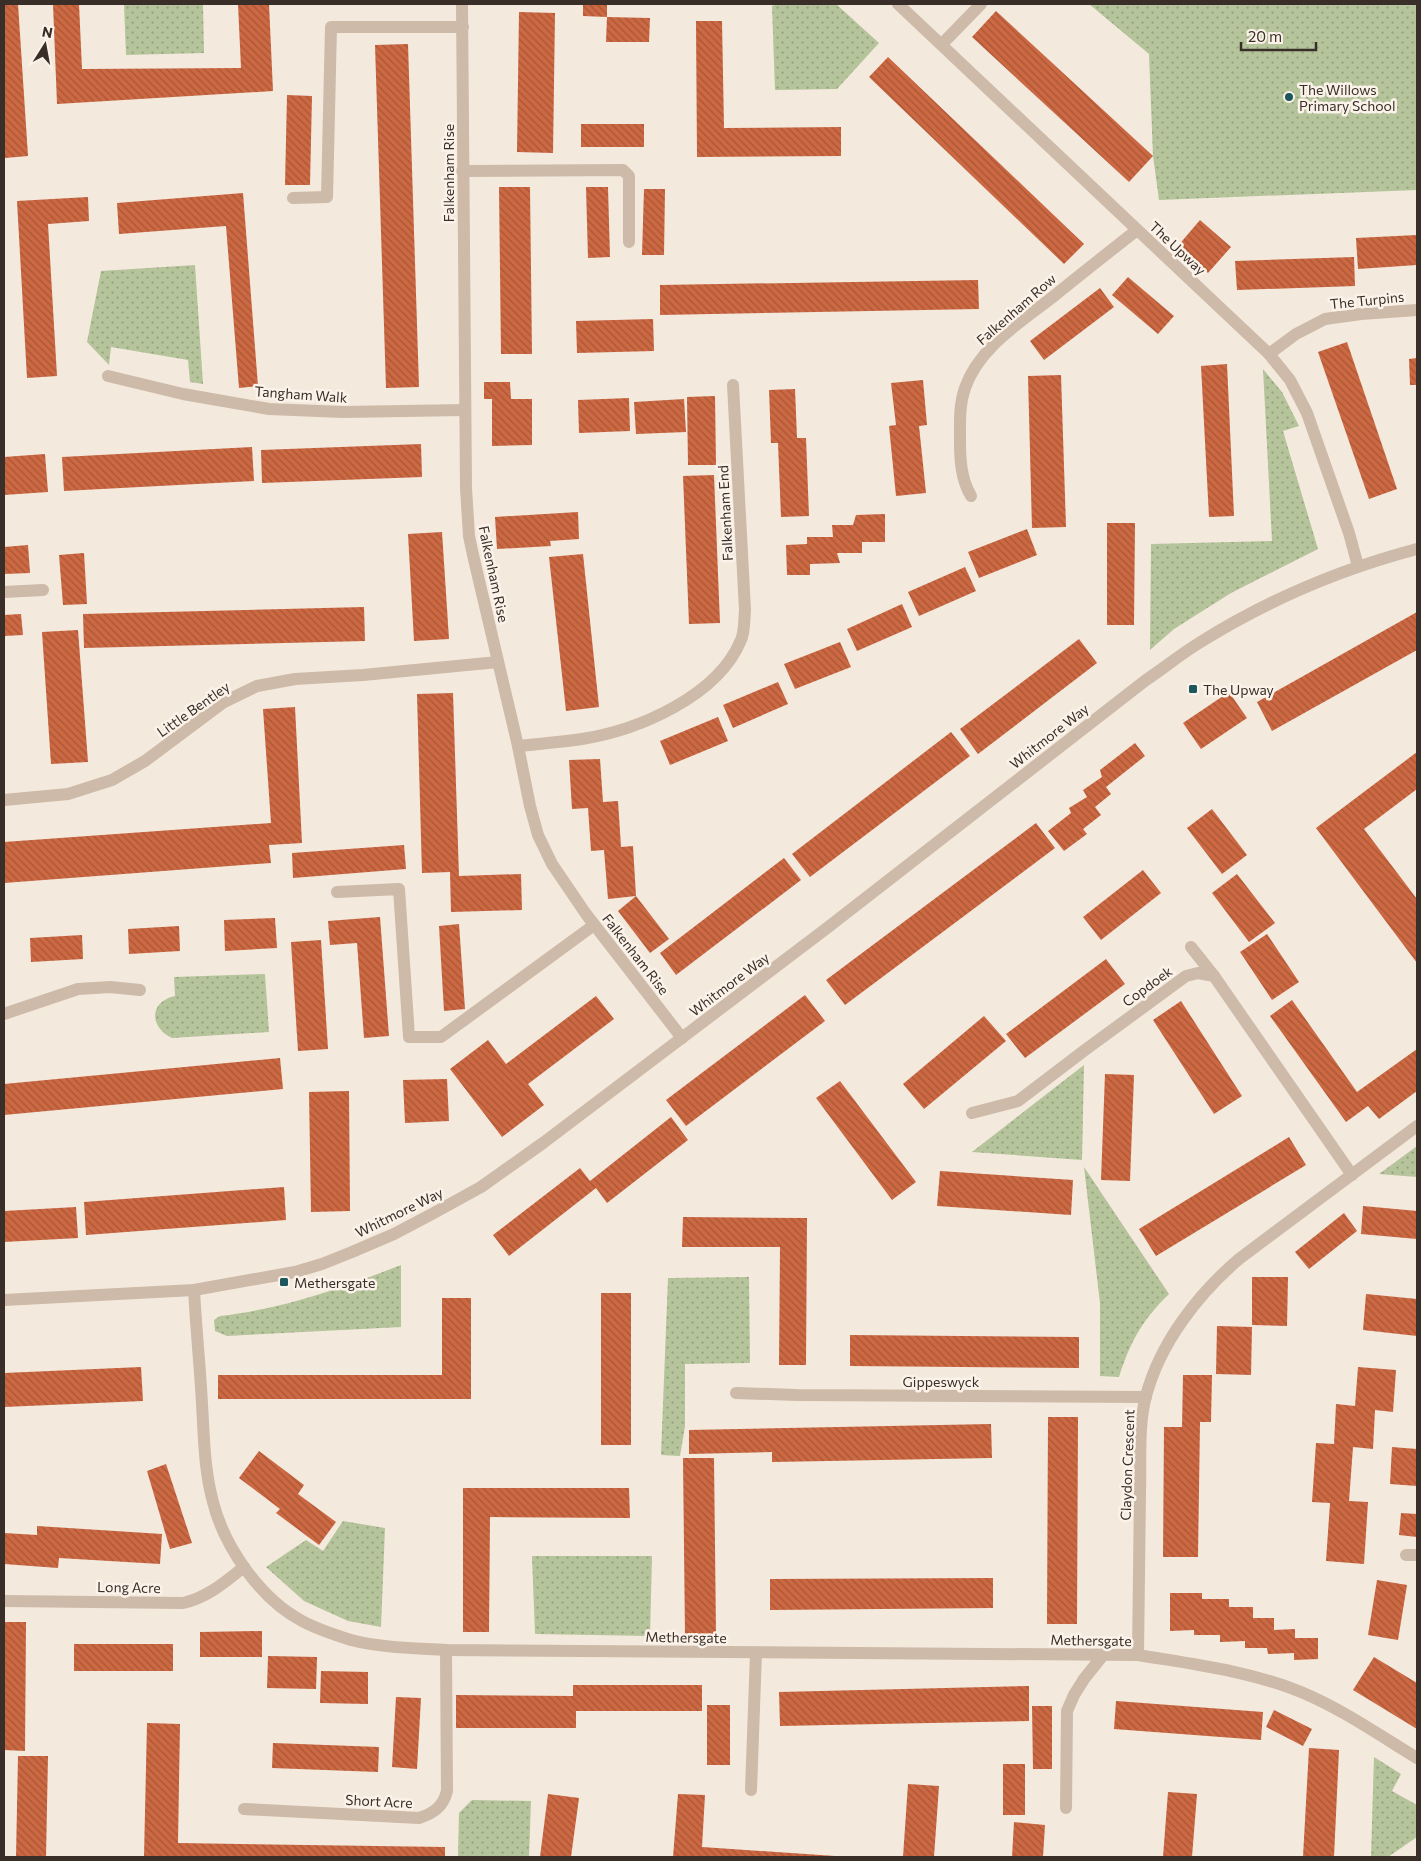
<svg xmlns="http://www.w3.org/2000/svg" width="1421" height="1861" font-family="Commissioner,sans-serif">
<defs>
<pattern id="grass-dots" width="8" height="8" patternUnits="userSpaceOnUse" patternTransform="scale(1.25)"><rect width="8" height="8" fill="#b5c49b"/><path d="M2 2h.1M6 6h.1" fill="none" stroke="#94a07e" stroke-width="1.8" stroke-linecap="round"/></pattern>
<pattern id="building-back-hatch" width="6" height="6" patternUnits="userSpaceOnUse" patternTransform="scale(1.25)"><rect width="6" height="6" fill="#cc6842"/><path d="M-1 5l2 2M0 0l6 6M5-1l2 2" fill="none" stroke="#a75637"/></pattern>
</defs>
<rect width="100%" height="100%" fill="#f4e9dd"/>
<!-- grass -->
<g fill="url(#grass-dots)">
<path d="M124,4H203L204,53L126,55Z"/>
<path d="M777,4H836L879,43L837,89L775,90L772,6Z"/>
<path d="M1089,4H1417V190L1159,200L1153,156L1149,54Z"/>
<path d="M195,265L203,384L190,382L188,360L111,347L109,365L87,342L101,271Z"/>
<path d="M1263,369L1282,392L1299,426L1283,431L1318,549L1231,593L1174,629L1150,650L1151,544L1272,541Z"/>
<path d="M265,974L269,1032L172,1038C150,1028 148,1002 175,996L174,977Z"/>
<path d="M1084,1065L1082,1160L972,1152Z"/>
<path d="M1417,1146V1177L1379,1174Z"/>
<path d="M1084,1167L1169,1294C1143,1319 1130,1342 1119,1377L1100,1376V1303Z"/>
<path d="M401,1265V1327L227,1336L215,1331L214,1320L220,1316C283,1309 342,1288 401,1265Z"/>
<path d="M749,1277L750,1363L685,1364V1426L680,1456L661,1455L668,1278Z"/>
<path d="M343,1521L385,1528L381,1627L348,1621L304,1601L266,1567L306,1540L323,1551Z"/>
<path d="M532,1556H652L650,1636L535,1634Z"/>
<path d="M1374,1757L1401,1774L1392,1791L1417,1805V1837L1388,1857H1371Z"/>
<path d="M472,1800L531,1801L529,1857H458L459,1813Z"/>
</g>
<!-- building -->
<g fill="url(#building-back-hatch)">
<path d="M4,4H18L28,156L5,158Z"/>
<path d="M53,4H79L82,69L241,68L238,4H269L273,91L57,104Z"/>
<path d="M583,4H607V17L583,16Z"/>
<path d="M996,11L1153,156L1129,182L972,37Z"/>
<path d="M519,12L555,13L553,153L517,152Z"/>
<path d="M607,17L650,18L649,42H606Z"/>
<path d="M696,21H722L724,128L841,127V156L697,157Z"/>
<path d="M408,44L419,387L386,388L375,45Z"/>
<path d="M888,57L1084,244L1064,264L869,77Z"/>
<path d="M287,95L312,96L310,185H285Z"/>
<rect x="581" y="124" width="63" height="23"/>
<path d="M499,187H530L532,354H501Z"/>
<path d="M586,187H608L610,257L588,258Z"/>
<path d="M644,189H665L664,255H642Z"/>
<path d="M243,193L258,386L239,388L226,226L119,234L117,203Z"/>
<path d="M88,197L89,221L48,224L57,376L27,378L17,201Z"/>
<path d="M1200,220L1231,247L1208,273L1177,247Z"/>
<path d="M1417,235V265L1358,269L1356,238Z"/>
<path d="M1354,257L1355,286L1237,290L1235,261Z"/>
<path d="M1128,277L1174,316L1158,334L1112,295Z"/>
<path d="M978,280L979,309L660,315V285Z"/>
<path d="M1100,288L1114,307L1044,360L1030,341Z"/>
<path d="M653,319L654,351L577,353L576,321Z"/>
<path d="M1347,342L1397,489L1369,499L1318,352Z"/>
<path d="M1417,358V385H1410L1409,359Z"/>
<path d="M1227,364L1234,516L1209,517L1201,366Z"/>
<path d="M1061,375L1066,527L1032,528L1028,376Z"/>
<path d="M923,380L927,425L919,426L926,493L896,496L889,426L896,425L891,383Z"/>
<path d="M484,382H510L511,399H532V445L492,446V399H484Z"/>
<path d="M795,389L797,438H806L809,516L781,517L778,443H771L769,390Z"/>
<path d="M715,396L716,465H688L687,397Z"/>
<path d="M629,398L630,431L579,433L578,400Z"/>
<path d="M684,399L686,432L636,434L634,402Z"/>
<path d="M421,444L422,477L262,483L261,450Z"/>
<path d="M252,447L254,481L64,491L62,457Z"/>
<path d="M45,454L48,492L4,495V457Z"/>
<path d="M714,475L720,623L689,624L683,476Z"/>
<path d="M578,512L579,539L550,541L551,546L497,549L495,517Z"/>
<path d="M885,514V542H862V553H837L840,563L810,564V575H787L786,545L807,544V537H833L832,525H853L856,515Z"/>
<path d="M1107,523H1135L1134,625H1107Z"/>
<path d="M1027,529L1037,555L979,578L968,552Z"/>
<path d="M442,532L449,639L414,641L408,534Z"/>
<path d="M28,545L30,573L4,574V547Z"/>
<path d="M84,553L87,604L63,605L59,555Z"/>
<path d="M583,554L599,707L566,711L549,557Z"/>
<path d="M965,567L976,591L919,616L908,592Z"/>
<path d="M902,604L912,627L857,651L847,629Z"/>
<path d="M364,607L365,641L84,648L83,614Z"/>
<path d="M1417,612V650L1272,731L1257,702Z"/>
<path d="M21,614L23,635L4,636V615Z"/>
<path d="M78,630L88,762L51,764L42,632Z"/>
<path d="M1079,639L1097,663L978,754L960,729Z"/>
<path d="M840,642L851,667L795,689L784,664Z"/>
<path d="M778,682L788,704L733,728L723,705Z"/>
<path d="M1229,692L1247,718L1201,749L1183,723Z"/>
<path d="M453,693L459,876L521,874L522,910L451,912L450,872L422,873L417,694Z"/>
<path d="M295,707L302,843L269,845L271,863L4,883V842L271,823L263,709Z"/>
<path d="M718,717L728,741L670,765L660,741Z"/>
<path d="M951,732L970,756L810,877L792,854Z"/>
<path d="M1135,743L1145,756L1106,787L1111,794L1095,807L1101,815L1083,829L1087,834L1064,851L1048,831L1071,813L1069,808L1087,797L1083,790L1102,777L1100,770Z"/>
<path d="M1417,752V789L1364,829L1417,899V963L1316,828Z"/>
<path d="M600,759L603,802L618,801L621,847L633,846L636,896L608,899L604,850L591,851L588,808L572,809L569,760Z"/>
<path d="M1212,809L1247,855L1222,874L1187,828Z"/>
<path d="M1036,823L1055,848L845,1005L826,980Z"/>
<path d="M404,845L406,869L293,878L292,853Z"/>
<path d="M784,858L801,880L676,975L660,953Z"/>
<path d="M1143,870L1161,893L1101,940L1083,917Z"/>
<path d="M1237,874L1275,923L1249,942L1212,893Z"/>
<path d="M636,896L669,939L650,953L618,911Z"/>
<path d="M380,917L389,1036L364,1038L357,943L330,945L328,921Z"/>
<path d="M275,918L277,948L225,951L224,920Z"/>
<path d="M459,924L465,1009L444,1011L439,926Z"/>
<path d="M179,926L180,951L129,954L128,929Z"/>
<path d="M1267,934L1299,982L1272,1000L1240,952Z"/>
<path d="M82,935L83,959L31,962L30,938Z"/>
<path d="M321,940L328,1049L298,1051L291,942Z"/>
<path d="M1106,959L1125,984L1025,1058L1006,1034Z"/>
<path d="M805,995L825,1021L686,1126L666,1100Z"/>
<path d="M596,996L614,1019L528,1084L544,1105L502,1137L450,1069L488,1040L506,1064Z"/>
<path d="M1292,1000L1357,1092L1417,1049V1091L1379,1119L1368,1106L1346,1122L1270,1016Z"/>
<path d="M1181,1001L1242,1096L1214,1114L1153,1020Z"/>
<path d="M984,1016L1006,1041L924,1109L903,1084Z"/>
<path d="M280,1058L283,1089L4,1115V1084Z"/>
<path d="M1105,1074L1134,1075L1130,1181L1101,1180Z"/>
<path d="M447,1079L449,1121L405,1123L403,1080Z"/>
<path d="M840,1081L916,1182L892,1200L816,1098Z"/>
<path d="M349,1091L350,1211L311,1212L309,1092Z"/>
<path d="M671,1117L688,1140L607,1203L596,1188L509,1256L493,1235L580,1168L590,1181Z"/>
<path d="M1289,1137L1306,1165L1156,1256L1139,1229Z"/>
<path d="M940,1171L1073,1180L1071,1215L937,1206Z"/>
<path d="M284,1187L286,1220L86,1235L84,1202Z"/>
<path d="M1363,1206L1417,1211V1239L1361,1234Z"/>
<path d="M76,1207L78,1238L4,1242V1211Z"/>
<path d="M1344,1213L1357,1231L1309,1269L1295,1252Z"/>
<path d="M683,1217L807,1218L806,1365H779L780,1247H682Z"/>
<path d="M1252,1277H1288L1287,1326L1252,1325Z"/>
<rect x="601" y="1293" width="30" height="152"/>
<path d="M1366,1294L1417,1299V1336L1363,1330Z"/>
<path d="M442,1298H471V1399H218V1375H442Z"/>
<path d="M1217,1326L1252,1327L1251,1375L1216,1374Z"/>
<path d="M850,1335L1079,1337V1368L850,1366Z"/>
<path d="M141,1367L143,1401L4,1407V1373Z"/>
<path d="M1358,1367L1396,1370L1393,1412L1375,1410L1373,1449L1353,1447L1349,1501L1368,1502L1364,1564L1326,1561L1330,1503L1312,1502L1316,1443L1334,1444L1336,1404L1355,1406Z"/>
<path d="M1183,1375H1212L1211,1422H1200L1198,1557H1163L1164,1427H1182Z"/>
<path d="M1048,1417H1078L1077,1624H1047Z"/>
<path d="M991,1424L992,1458L772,1462V1452L689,1454V1430Z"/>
<path d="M1392,1447L1417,1449V1486L1390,1484Z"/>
<path d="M259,1451L304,1485L298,1494L336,1522L319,1545L276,1513L280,1509L239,1478Z"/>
<path d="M683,1458H714L716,1634L685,1635Z"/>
<path d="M166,1464L192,1543L170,1549L147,1471Z"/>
<path d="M463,1488H629L630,1518L490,1517L489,1632H463Z"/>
<path d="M1401,1513L1417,1514V1537L1399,1535Z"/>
<path d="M37,1526L162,1534L160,1564L59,1558L58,1568L4,1564V1533L37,1535Z"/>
<path d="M993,1578V1608L770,1610V1579Z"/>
<path d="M1377,1580L1407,1585L1398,1640L1368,1635Z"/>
<path d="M1170,1593H1202V1599H1229V1607H1253V1618H1274V1630L1295,1629V1638H1318V1659L1294,1660V1653L1268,1654L1267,1648H1245V1641L1220,1642V1635H1194V1630L1170,1631Z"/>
<path d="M4,1622H26L25,1751L4,1750Z"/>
<path d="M262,1631V1657H200V1632Z"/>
<rect x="74" y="1644" width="99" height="27"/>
<path d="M268,1656L317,1657L316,1689L267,1688Z"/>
<path d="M1374,1657L1417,1683V1729L1353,1690Z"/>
<path d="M321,1671L368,1672V1704L320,1703Z"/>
<path d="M573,1685H702V1711H576V1728H456V1695L573,1696Z"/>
<path d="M1029,1686V1721L780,1726L779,1692Z"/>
<path d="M396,1697L421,1698L417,1769L392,1767Z"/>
<path d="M1116,1701L1263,1712L1261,1740L1114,1729Z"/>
<rect x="707" y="1705" width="23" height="60"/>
<path d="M1032,1706H1052V1769H1033Z"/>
<path d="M1274,1710L1312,1729L1303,1746L1266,1727Z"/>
<path d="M147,1723L180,1724L178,1843L445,1847V1857H144Z"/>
<path d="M273,1743L379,1747L378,1772L272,1768Z"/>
<path d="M1309,1748L1339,1750L1334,1857H1303Z"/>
<path d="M18,1756H48L46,1857H16Z"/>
<rect x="1003" y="1764" width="22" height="51"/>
<path d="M908,1784L939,1786L934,1857H903Z"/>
<path d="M1168,1792L1197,1794L1192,1857H1163Z"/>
<path d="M548,1794L579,1798L571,1857H540Z"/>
<path d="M678,1794L705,1795L702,1847L835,1856V1857H673Z"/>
<path d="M1014,1822L1045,1825L1043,1857H1012Z"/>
</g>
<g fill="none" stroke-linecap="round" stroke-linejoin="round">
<!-- minor -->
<g stroke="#cdbaa8" stroke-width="12">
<path d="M462,4L466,488L469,536L473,555L518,746L530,806L538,835L552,864L586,914L682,1038"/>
<path d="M898,4L1269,354L1290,380L1307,413L1349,533L1358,566"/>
<path d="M942,44L981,4"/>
<path d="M462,171L623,170L629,176V242"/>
<path d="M293,198L327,197L331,27H463"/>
<path d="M1269,354L1296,334L1325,319L1361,314L1417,310"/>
<path d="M108,376L183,394L269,409L343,412L465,410"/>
<path d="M971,496C961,479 960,460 960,441C960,422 959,405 965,388C979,347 1021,322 1054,296C1081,274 1109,252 1137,230"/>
<path d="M4,592L43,590"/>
<path d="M518,746C539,744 561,742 582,739C639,730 718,696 741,640C745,631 744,619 745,610L733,385"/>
<path d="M4,800L68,794L112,780L145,761L224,702L257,686L295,679L363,675L498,662"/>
<path d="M337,892L399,889L409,1037H441L594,925"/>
<path d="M1191,947L1214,976"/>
<path d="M4,1014L78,989L110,987L140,990"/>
<path d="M972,1113L1018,1101L1085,1050L1186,976L1198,973L1214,976L1352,1175"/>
<path d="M194,1290C196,1328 200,1366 202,1404C204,1436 204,1469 213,1502C224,1546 260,1599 302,1621C317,1629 335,1635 351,1640C382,1648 414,1648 446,1650L1138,1655C1192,1664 1250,1671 1301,1692C1342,1709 1379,1735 1417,1758"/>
<path d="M736,1393L797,1395L1146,1397"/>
<path d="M1406,1555H1417"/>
<path d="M4,1601L183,1603C207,1598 225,1582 244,1567"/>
<path d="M1138,1655C1139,1600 1139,1546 1140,1491C1141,1460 1138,1426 1146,1396C1160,1343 1198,1294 1239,1259L1417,1126"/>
<path d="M751,1790L756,1653"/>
<path d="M1066,1808L1067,1711L1074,1695L1084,1679L1104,1654"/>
<path d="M244,1809L419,1818C434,1813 443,1807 447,1791L446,1650"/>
</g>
<!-- tertiary -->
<path stroke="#cdbaa8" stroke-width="12" d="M4,1300L194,1290L295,1272L322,1264L352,1252L394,1234L432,1214L481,1187L543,1143L827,928L1146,680C1164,668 1181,654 1199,643C1266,601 1341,569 1417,549"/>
</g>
<!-- markers -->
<g fill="#1b575d" stroke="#fbf3e9" stroke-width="2">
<circle cx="1289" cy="97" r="5"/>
<rect x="1188" y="684" width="10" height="10" rx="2.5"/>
<rect x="279" y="1277" width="10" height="10" rx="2.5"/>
</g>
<g text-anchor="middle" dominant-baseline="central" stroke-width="5" stroke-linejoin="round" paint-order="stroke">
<!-- poi labels -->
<g font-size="14" fill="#392e28" stroke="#fbf3e9" text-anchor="start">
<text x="1299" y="89">The Willows<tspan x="1299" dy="16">Primary School</tspan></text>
<text x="1203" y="689">The Upway</text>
<text x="294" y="1282">Methersgate</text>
</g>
<!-- street labels -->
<g font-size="14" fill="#392e28" stroke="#fbf3e9">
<text transform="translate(448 173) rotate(-90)">Falkenham Rise</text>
<text transform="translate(1178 248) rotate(43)">The Upway</text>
<text transform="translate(1367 300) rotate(-6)">The Turpins</text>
<text transform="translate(1016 309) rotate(-41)">Falkenham Row</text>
<text transform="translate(301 394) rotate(4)">Tangham Walk</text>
<text transform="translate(725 513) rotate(-93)">Falkenham End</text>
<text transform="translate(494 574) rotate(78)">Falkenham Rise</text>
<text transform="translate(193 709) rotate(-35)">Little Bentley</text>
<text transform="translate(1049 736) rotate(-38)">Whitmore Way</text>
<text transform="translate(636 954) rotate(52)">Falkenham Rise</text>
<text transform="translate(729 984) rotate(-37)">Whitmore Way</text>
<text transform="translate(1147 986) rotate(-36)">Copdoek</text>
<text transform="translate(399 1212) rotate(-26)">Whitmore Way</text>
<text x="941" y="1381">Gippeswyck</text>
<text transform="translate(1127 1465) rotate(-88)">Claydon Crescent</text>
<text transform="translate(129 1587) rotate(1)">Long Acre</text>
<text transform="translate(686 1637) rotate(1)">Methersgate</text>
<text transform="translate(1091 1640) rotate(1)">Methersgate</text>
<text transform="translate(379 1801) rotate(3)">Short Acre</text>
</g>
</g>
<!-- border -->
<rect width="1421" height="1861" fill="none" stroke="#392e28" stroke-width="10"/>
<!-- north arrow -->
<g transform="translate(45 45) rotate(11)" stroke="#fbf3e9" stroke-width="4" paint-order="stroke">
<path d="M0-4L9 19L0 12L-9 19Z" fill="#392e28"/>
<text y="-8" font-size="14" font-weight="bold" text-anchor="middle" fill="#392e28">N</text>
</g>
<!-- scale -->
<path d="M1241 42v8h75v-8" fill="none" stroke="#392e28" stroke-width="2.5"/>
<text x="1248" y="42" font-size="15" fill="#392e28" stroke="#fbf3e9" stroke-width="4" paint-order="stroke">20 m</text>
</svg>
